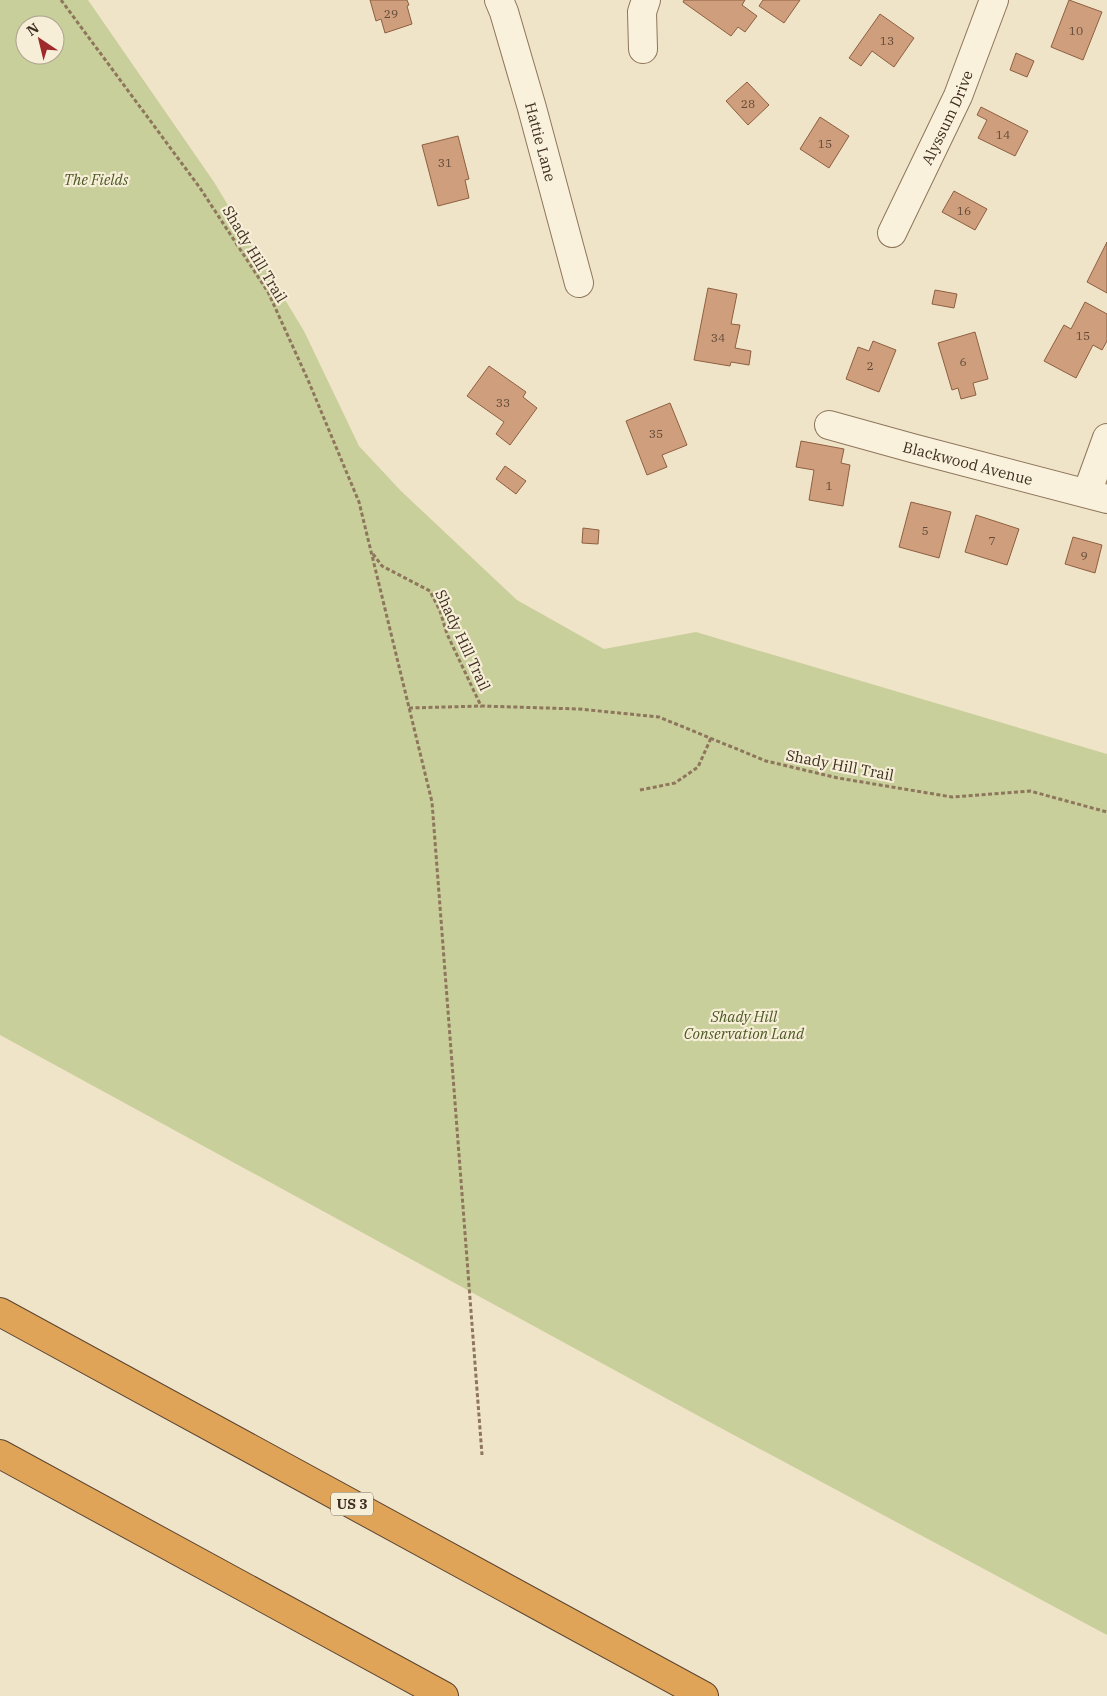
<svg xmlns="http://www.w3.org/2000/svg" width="1107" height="1696" font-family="'IBM Plex Serif',serif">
<rect width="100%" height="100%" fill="#f0e4c8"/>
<!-- green -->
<path fill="#c9cf9b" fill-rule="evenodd" d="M0,0H88L214,182L304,331L359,446L401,491L517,600L604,649L696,632L1107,754V1635L704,1419L0,1035ZM25,25H55V55H25Z"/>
<!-- building -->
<g fill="#cf9f7d" stroke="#8d5f41">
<path d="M370,0H407L409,5L407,6L412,24L385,33L381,19L376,21Z"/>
<path d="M684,0H745L742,5L757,16L745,32L738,27L731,36L683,2Z"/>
<path d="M763,0H800L784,23L759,6Z"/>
<path d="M1069,0L1102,12L1083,60L1051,47Z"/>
<path d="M880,14L914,38L894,67L872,51L861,66L849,58Z"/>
<path d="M1016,53L1034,61L1027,77L1010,70Z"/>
<path d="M747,82L769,105L748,125L726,101Z"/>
<path d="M981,107L1028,131L1015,156L978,138L987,120L977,115Z"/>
<path d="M820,117L849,136L829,168L800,149Z"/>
<path d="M458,136L469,179L465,180L469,198L438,206L422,145Z"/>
<path d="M954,191L987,209L975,230L942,212Z"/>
<path d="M1107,242V293L1087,282Z"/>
<path d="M708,288L737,294L731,324L740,325L735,348L751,351L749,365L731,362L730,366L694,360Z"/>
<path d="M935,290L957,294L954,308L932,304Z"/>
<path d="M1085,302L1107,314V341L1102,350L1093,345L1076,378L1044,361L1064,325L1071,329Z"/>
<path d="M975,332L988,379L973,383L976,395L961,399L958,388L952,390L938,343Z"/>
<path d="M873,341L896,350L879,392L846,379L858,347L869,351Z"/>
<path d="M489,366L526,392L523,397L537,408L510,445L496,434L504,422L467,396Z"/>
<path d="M670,403L687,445L662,455L667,467L647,475L626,421Z"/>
<path d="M801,441L844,449L841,463L850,465L843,506L809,500L814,470L796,467Z"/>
<path d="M505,466L526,481L516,494L496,479Z"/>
<path d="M911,502L951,512L939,558L899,547Z"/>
<path d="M976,515L1019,529L1007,565L965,552Z"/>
<path d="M583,528L599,530L598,544L582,543Z"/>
<path d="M1073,537L1102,545L1095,573L1065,564Z"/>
</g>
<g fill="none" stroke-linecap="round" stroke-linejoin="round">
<defs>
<g id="minor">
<path id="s1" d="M499,0L504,12L532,108L579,283"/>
<path d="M643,49L642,12L646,0"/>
<path id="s2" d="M892,233L958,96L994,0"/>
<path id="s3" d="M829,425L912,448L1107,499"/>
<path d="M1087,493L1107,438"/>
</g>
<g id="highway">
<path d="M0,1312L704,1696"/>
<path d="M0,1454L444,1696"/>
</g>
</defs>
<!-- minor casing -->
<use href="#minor" stroke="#8d765c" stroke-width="30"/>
<!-- highway casing -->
<use href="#highway" stroke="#5b4430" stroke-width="30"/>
<!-- path -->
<g stroke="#8d765c" stroke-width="3" stroke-dasharray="4 2.5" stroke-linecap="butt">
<path d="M61,0L200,188L268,292L308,380L359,502L432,802L482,1455"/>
<path d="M373,554L382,566L430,591L440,611L447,634L481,706L579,709L659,717L766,761L838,778L952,797L1030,791L1107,812"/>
<path d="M409,708L481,706"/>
<path d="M640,790L675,783L698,767L711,738"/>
</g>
<!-- minor -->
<use href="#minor" stroke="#faf1dc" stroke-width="28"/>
<!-- highway -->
<use href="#highway" stroke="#e0a458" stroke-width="28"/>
</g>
<g text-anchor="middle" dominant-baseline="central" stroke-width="4.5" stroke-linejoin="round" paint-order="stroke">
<!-- number labels -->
<g font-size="12" fill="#624a37">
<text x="391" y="13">29</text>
<text x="1076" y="30">10</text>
<text x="887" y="40">13</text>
<text x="748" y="103">28</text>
<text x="1003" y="134">14</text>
<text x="825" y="143">15</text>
<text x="445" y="162">31</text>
<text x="964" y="210">16</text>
<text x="1083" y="335">15</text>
<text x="718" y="337">34</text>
<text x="963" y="361">6</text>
<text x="870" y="365">2</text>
<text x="503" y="402">33</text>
<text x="656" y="433">35</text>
<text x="829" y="485">1</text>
<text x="925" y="530">5</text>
<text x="992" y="540">7</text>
<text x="1084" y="555">9</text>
</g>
<!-- shield labels -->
<rect fill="#f7eed8" stroke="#756857" stroke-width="1" x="331" y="1492.5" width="42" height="23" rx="4"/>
<g font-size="14" font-weight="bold" fill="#3d2e20">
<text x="352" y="1504">US 3</text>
</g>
<!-- street labels -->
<g font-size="15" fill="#3d2e20" stroke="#f7eed8">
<text stroke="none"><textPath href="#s2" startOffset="128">Alyssum Drive</textPath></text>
<text stroke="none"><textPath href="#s1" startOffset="148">Hattie Lane</textPath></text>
<text transform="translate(255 254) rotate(59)">Shady Hill Trail</text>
<text stroke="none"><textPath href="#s3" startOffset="144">Blackwood Avenue</textPath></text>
<text transform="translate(463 640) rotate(65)">Shady Hill Trail</text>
<text transform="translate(840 765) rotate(11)">Shady Hill Trail</text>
</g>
<!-- park labels -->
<g font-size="15" font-style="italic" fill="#4d5a26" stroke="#f7eed8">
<text x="96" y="179">The Fields</text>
<text x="744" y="1016">Shady Hill<tspan x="744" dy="17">Conservation Land</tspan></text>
</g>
</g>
<!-- north arrow -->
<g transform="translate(40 40) rotate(325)"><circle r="24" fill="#f7eed8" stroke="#ada18e"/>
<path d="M0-4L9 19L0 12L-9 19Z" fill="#9e2a2b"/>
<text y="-8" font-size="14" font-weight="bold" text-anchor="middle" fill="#3d2e20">N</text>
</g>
</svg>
